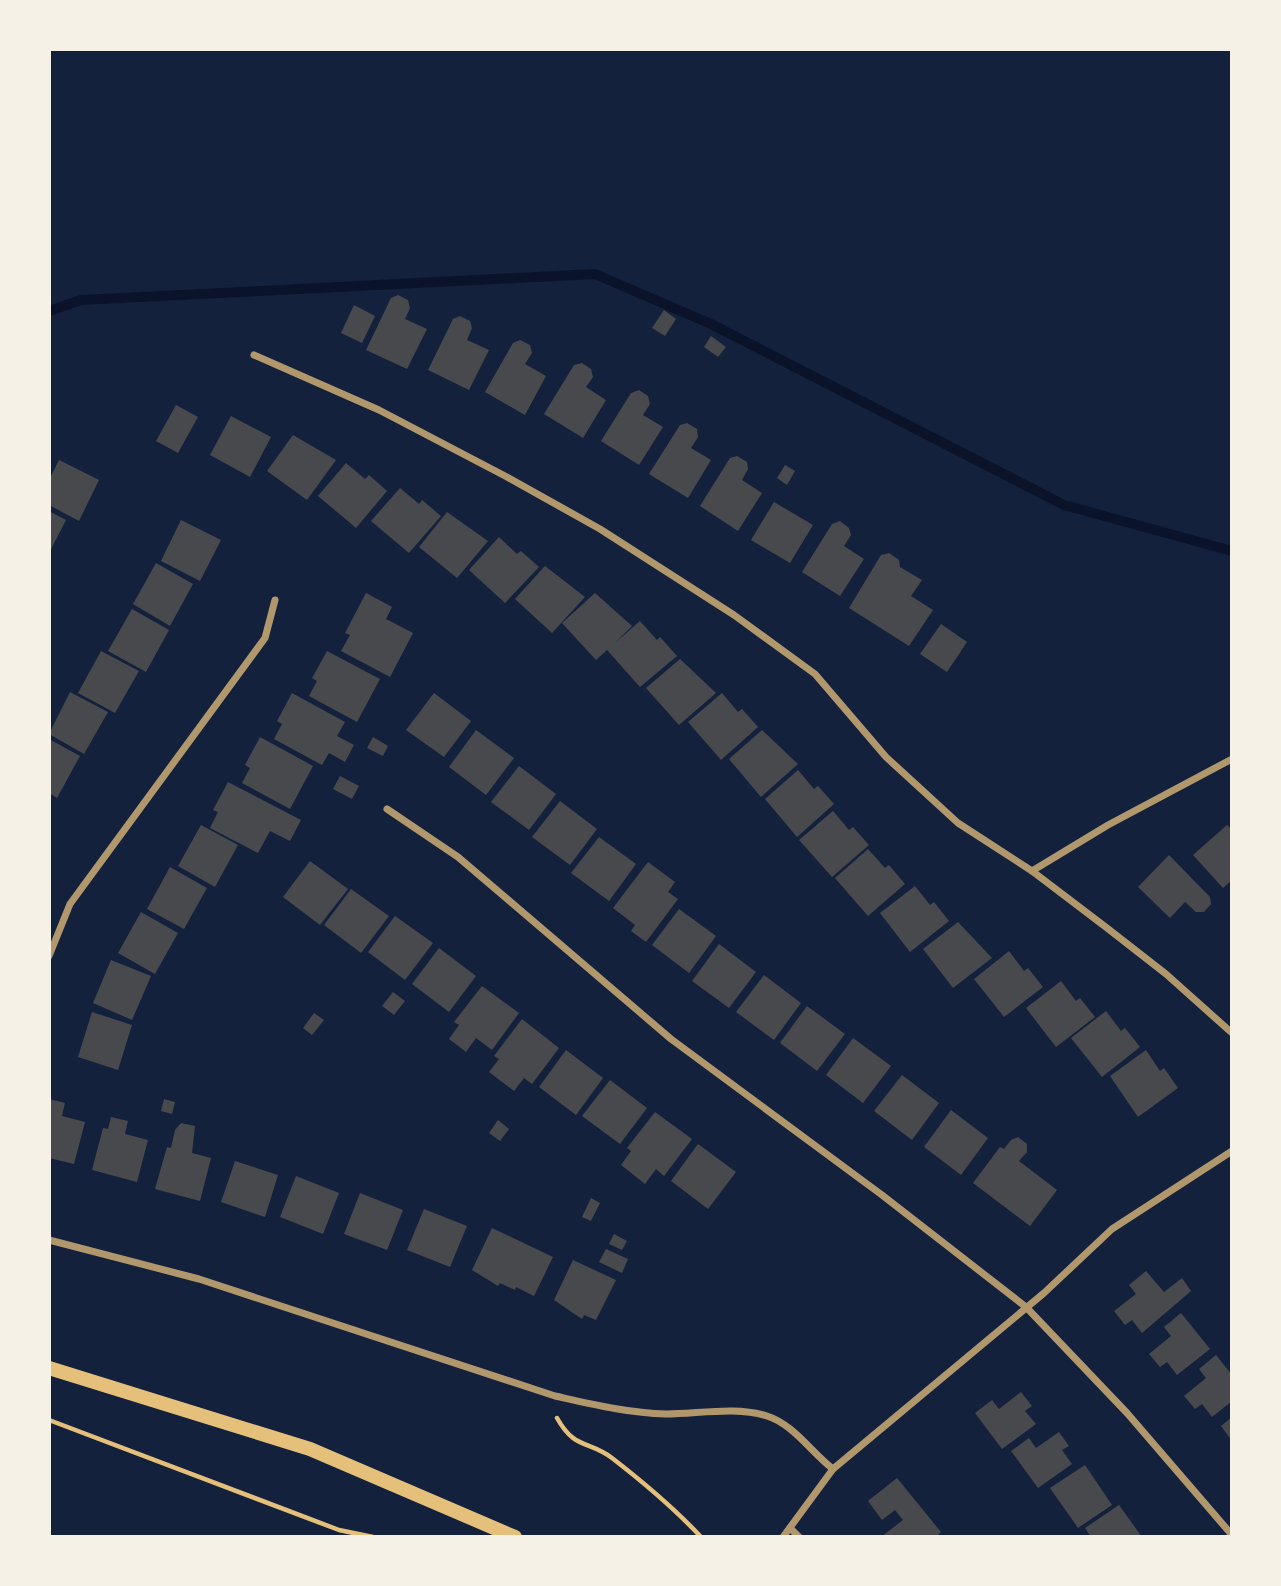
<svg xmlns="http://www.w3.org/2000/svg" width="1281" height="1586" font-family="Figtree,sans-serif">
<rect width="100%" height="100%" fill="#14213d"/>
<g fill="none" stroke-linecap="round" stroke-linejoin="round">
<!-- stream -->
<path stroke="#0b132b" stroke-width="10" d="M49,311L81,300L595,274L711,324L1064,505L1232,551"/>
</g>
<!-- building -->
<g fill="#48494c">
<path d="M398,295L408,300L410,308L405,319L427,329L407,369L366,350L391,298Z"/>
<path d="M354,305L375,316L362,343L341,333Z"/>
<path d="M664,310L676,319L665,336L652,328Z"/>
<path d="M460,316L470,321L472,328L467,340L489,350L469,390L428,370L453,319Z"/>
<path d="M711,336L726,347L718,357L704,347Z"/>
<path d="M520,340L530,345L532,353L525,364L546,376L525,415L485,392L513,343Z"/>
<path d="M582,363L591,369L593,377L586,387L606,400L583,438L544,414L574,365Z"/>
<path d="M639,390L648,396L650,404L643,415L663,427L639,465L601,441L631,393Z"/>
<path d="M176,405L198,417L178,453L156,441Z"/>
<path d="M231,416L271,437L250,477L210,455Z"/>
<path d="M687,423L697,429L698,437L691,448L711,460L688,498L649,474L680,425Z"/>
<path d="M293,435L336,460L307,500L267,471Z"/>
<path d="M737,456L747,462L748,469L742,480L762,493L738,531L700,506L730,458Z"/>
<path d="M59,460L99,480L79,521L49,505V480Z"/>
<path d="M346,463L365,479L369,475L387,491L356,528L318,496Z"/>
<path d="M785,465L795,471L787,485L777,478Z"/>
<path d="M400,488L419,504L422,500L441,516L409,553L371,521Z"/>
<path d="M774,502L813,525L790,563L751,540Z"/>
<path d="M49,511L66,520L49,553Z"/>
<path d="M447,512L488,541L457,578L419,547Z"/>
<path d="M181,520L221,540L200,581L161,561Z"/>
<path d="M840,521L849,528L851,535L844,546L864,559L840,596L802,572L832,524Z"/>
<path d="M499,537L517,554L521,551L539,567L505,603L469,570Z"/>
<path d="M889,553L899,560L900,567L922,580L911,596L933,610L909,646L849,608L881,555Z"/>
<path d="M156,563L193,584L170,626L133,604Z"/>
<path d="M545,566L585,597L552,633L515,599Z"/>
<path d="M366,593L392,607L386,619L413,633L390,677L341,651L350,635L345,633Z"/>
<path d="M595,593L632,626L615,643L640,621L657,640L660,637L677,656L640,687L607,650L596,660L562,623Z"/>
<path d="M132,609L169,630L146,672L108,651Z"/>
<path d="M941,624L967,642L947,672L920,654Z"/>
<path d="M101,651L139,671L115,713L78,693Z"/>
<path d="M327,651L380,679L357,722L309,696L317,681L312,678Z"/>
<path d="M680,659L716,693L679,725L646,688Z"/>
<path d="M70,692L108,712L84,754L49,734Z"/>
<path d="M292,693L345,722L337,736L354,745L345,762L329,753L322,765L274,739L282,724L277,721Z"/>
<path d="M434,693L471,721L444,757L406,730Z"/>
<path d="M722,693L738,712L742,709L758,727L721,760L688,722Z"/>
<path d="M476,730L514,758L486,795L449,767Z"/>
<path d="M762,730L798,764L761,797L729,759Z"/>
<path d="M260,737L313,766L290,809L242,783L250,768L245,765Z"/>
<path d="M373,737L388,746L383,756L367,748Z"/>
<path d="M49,739L80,756L57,798L49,793Z"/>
<path d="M519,766L556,794L529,830L491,802Z"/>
<path d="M798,770L814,789L818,786L834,804L797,837L765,799Z"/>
<path d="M340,776L359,786L352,799L333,789Z"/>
<path d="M228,782L301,820L290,841L270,831L258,853L210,828L218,812L213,810Z"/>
<path d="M560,801L597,829L570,865L532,837Z"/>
<path d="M833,811L849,830L853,827L869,845L832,877L799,840Z"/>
<path d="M201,825L238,845L215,887L178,866Z"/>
<path d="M1227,825L1232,830V880L1223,888L1193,855Z"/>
<path d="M599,837L636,864L609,901L571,873Z"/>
<path d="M868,849L885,868L889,865L905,884L868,916L835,878Z"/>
<path d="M1169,855L1210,897L1211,904L1204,912H1196L1185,902L1170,918L1138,887Z"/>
<path d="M310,861L348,889L320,925L283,897Z"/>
<path d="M648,862L675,882L668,892L678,899L646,942L631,931L635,925L613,908Z"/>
<path d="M170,867L207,888L184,929L147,909Z"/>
<path d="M915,886L930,905L934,902L949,921L910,952L880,913Z"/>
<path d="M351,889L389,916L361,953L324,925Z"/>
<path d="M679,909L716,936L689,973L652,945Z"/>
<path d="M141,912L178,933L155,974L118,953Z"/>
<path d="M395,916L433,943L405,980L368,952Z"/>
<path d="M958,922L992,958L953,988L923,949Z"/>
<path d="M719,944L756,972L729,1008L692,981Z"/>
<path d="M439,948L476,976L449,1012L412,984Z"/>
<path d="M1009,951L1024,971L1028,968L1043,987L1004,1017L974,979Z"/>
<path d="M111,960L151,976L132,1020L93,1003Z"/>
<path d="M764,975L801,1003L774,1040L736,1012Z"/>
<path d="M1061,981L1076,1001L1080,998L1095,1017L1056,1047L1026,1008Z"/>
<path d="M482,986L519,1013L492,1050L476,1038L466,1052L449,1039L459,1025L454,1022Z"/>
<path d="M393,992L405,1001L394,1015L382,1006Z"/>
<path d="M807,1006L845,1034L817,1071L780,1043Z"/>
<path d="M1106,1011L1121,1031L1125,1028L1140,1047L1102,1077L1071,1038Z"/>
<path d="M92,1012L132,1025L118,1070L78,1057Z"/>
<path d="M314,1013L324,1020L312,1035L303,1028Z"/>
<path d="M522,1019L559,1048L532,1084L524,1078L514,1091L489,1072L499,1059L494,1056Z"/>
<path d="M853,1038L891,1066L863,1103L826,1075Z"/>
<path d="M566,1050L603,1078L576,1115L539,1087Z"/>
<path d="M1146,1050L1160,1071L1164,1068L1178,1088L1138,1117L1110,1076Z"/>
<path d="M902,1075L939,1103L912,1140L874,1111Z"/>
<path d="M610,1080L647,1108L620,1144L582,1116Z"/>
<path d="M49,1099L65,1103L62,1116L85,1122L74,1164L49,1158Z"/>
<path d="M164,1099L175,1102L172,1114L161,1111Z"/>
<path d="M951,1110L988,1138L961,1175L924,1147Z"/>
<path d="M655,1112L692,1139L664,1176L656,1169L645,1184L621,1165L631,1151L627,1148Z"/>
<path d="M111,1117L128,1121L125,1134L148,1140L137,1182L92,1170L103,1128L108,1129Z"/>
<path d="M498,1120L509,1129L500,1141L489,1133Z"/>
<path d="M181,1123L195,1126L192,1153L211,1158L200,1201L155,1189L167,1147L171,1148L175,1130Z"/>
<path d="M1018,1137L1027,1144V1152L1019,1161L1057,1190L1030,1226L973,1183L1000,1147L1004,1149L1011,1140Z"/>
<path d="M698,1144L736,1172L708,1209L671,1181Z"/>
<path d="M235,1161L278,1175L265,1217L221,1202Z"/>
<path d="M296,1176L339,1193L323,1234L280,1217Z"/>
<path d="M360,1193L403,1210L387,1250L344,1234Z"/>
<path d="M591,1198L600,1203L591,1221L582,1217Z"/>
<path d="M424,1209L467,1226L450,1267L407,1250Z"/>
<path d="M492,1228L553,1257L534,1296L516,1287L515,1290L500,1283L498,1286L472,1270Z"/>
<path d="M614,1234L627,1241L622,1250L609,1244Z"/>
<path d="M606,1249L628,1259L622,1273L599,1262Z"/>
<path d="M573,1260L616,1280L596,1320L584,1315L582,1319L554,1300Z"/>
<path d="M1146,1271L1164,1292L1182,1278L1191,1291L1142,1333L1132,1320L1125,1325L1114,1311L1136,1294L1129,1285Z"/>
<path d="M1181,1313L1210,1349L1177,1375L1167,1362L1160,1367L1149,1354L1171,1336L1164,1327Z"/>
<path d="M1216,1355L1232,1375V1401L1212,1417L1202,1404L1195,1409L1184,1396L1206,1378L1199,1369Z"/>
<path d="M1021,1392L1032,1406L1025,1411L1036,1424L1002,1449L975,1413L992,1400L999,1409Z"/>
<path d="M1232,1417V1441L1221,1426Z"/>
<path d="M1059,1432L1069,1446L1062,1450L1072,1464L1038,1488L1011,1451L1029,1438L1036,1448Z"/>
<path d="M1085,1465L1112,1505L1078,1528L1050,1488Z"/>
<path d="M897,1478L941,1532L936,1537H881L903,1520L895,1510L882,1520L868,1501Z"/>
<path d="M1119,1505L1142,1537H1091L1085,1528Z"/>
</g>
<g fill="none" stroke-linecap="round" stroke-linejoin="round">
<!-- path -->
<g stroke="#e5c07b" stroke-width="4.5">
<path d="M557,1418C575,1450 588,1440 612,1458C643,1482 674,1508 701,1537"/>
<path d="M49,1420L339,1530L373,1537"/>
</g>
<!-- minor -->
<g stroke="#b1986c" stroke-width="7">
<path d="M254,355L379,410L507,477L600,529L734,615L815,674L886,757L958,823L1032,871L1107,928L1166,974L1232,1033"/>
<path d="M387,809L458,857L671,1039L882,1195L1026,1307L1127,1413L1232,1535"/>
<path d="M1032,871L1108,825L1232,759"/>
<path d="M49,956L70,904L265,638L275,600"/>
<path d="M49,1240L199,1279L555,1396C591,1404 628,1413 666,1414C698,1414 736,1406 767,1416C793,1424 812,1453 833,1469"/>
<path d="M790,1528L799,1537"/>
<path d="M783,1537L833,1469L1044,1293L1112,1229L1232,1151"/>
</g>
<!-- secondary -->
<path stroke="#e5c07b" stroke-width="14" d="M49,1368L310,1449L515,1537"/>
</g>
<!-- border -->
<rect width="1281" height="1586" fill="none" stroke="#f6f1e7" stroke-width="102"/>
</svg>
